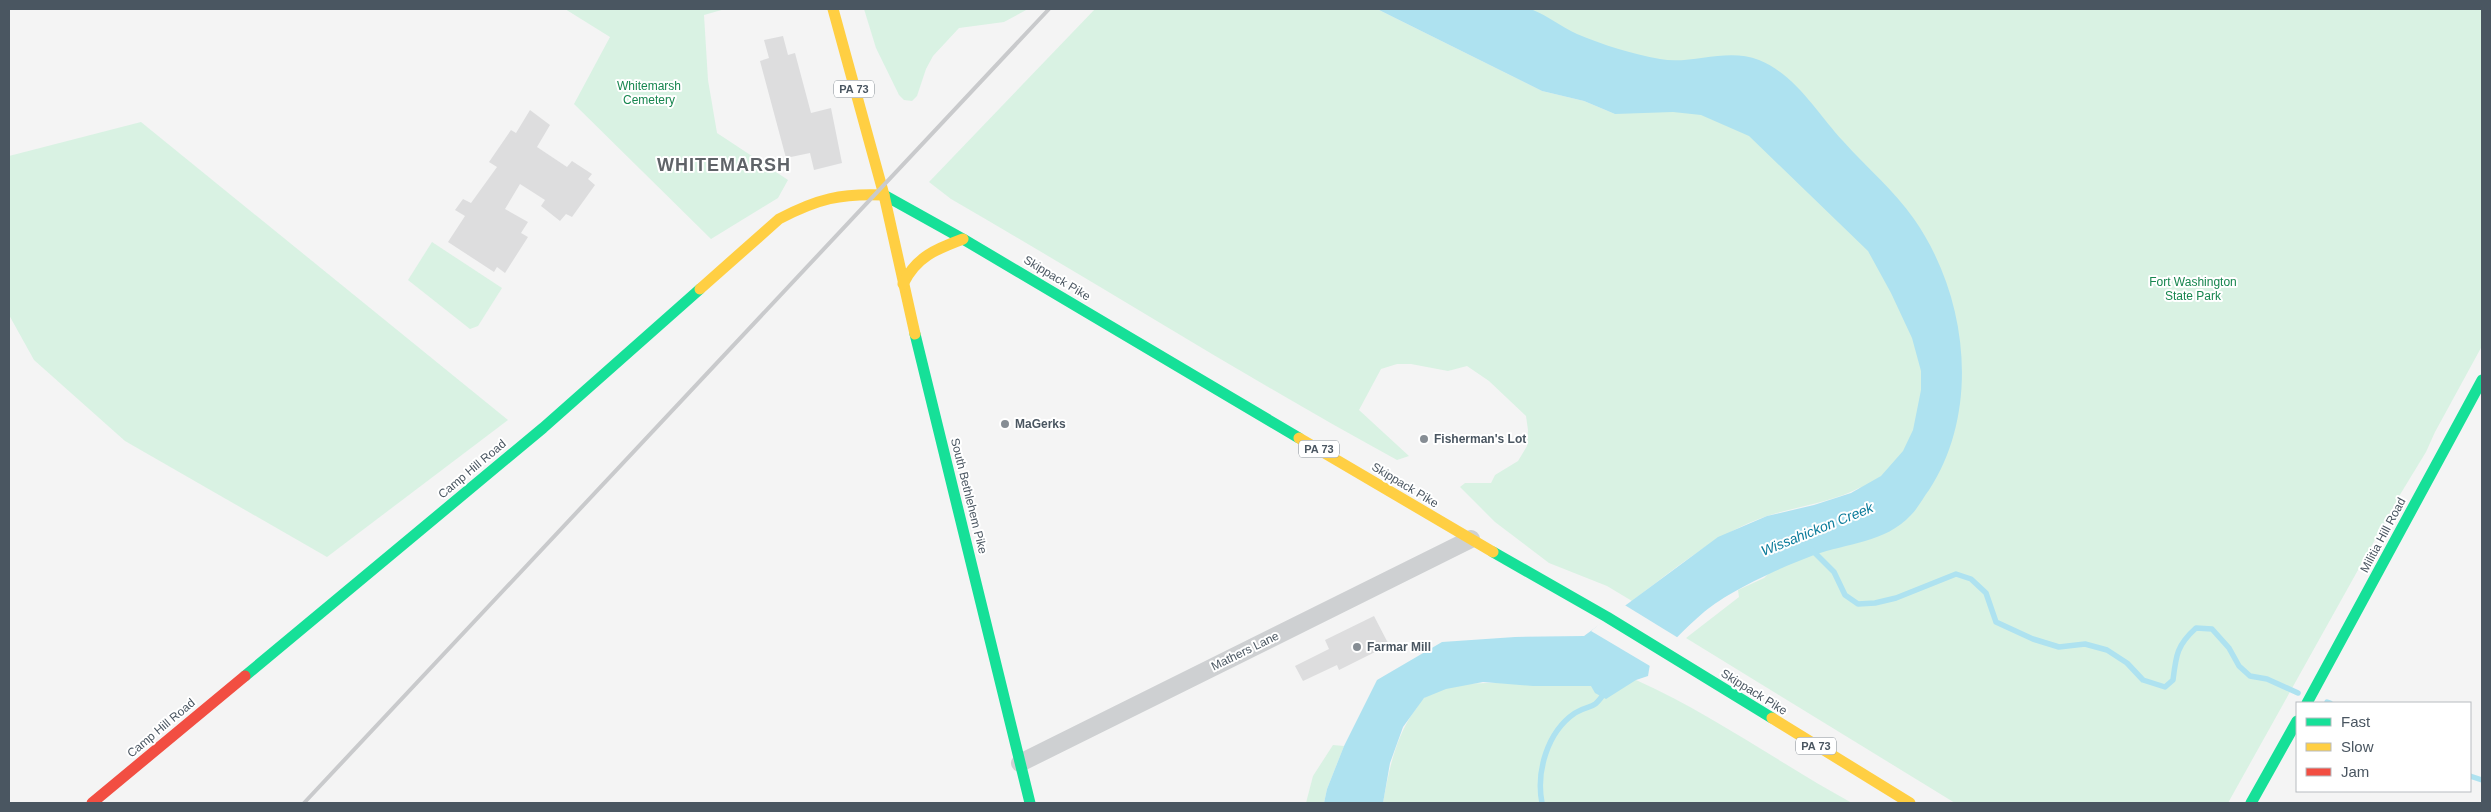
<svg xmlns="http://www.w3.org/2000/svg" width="2491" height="812" font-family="Arial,sans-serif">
<rect width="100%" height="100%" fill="#f4f4f4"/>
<!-- green -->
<g fill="#d9f2e3">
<path d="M565,9H725L704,15L708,80L717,133L788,180L778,198L711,239L574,104L610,37Z"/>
<path d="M864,9H1028L1004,22L959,28L933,56L926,69L917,96L912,101L904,100L899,95L876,48Z"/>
<path d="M1095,9H1377L1542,91L1584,101L1615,114L1409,9H2482V346L2435,432L2426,452L2401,493L2228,803H1955L1686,638L1739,597L1738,590L1764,578L1861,487C1831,503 1798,506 1767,516C1716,533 1675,569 1632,601L1607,586L1549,563L1495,522L1460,487L1465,483H1491L1495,475L1518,461L1527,446L1528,430L1526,416L1489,381L1467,366L1448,371L1411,364H1397L1381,369L1359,410L1409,456L1397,460C1245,377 1100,285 951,199L929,182Z"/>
<path d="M141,122L508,420L327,557L125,441L34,360L9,315V156Z"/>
<path d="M432,242L502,288L478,326L470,329L408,280Z"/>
<path d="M1636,680C1712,714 1779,763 1852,803H1383C1389,770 1395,738 1415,710C1418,707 1420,700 1424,698C1455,674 1526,686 1563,686C1588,686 1611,683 1636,680Z"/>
<path d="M1333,745L1344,746L1327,789L1324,803H1306L1313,776Z"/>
</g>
<!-- water -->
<path fill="#aee2f0" d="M1377,9C1415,9 1452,9 1489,9C1502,9 1521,6 1533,10C1548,16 1562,27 1577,34C1603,45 1632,54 1660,59C1692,65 1727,47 1759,60C1796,75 1817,113 1843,141C1867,168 1894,190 1914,219C1968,296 1981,411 1929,490C1923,498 1918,508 1911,515C1885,543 1847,543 1814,555C1782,567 1730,590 1704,612C1685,628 1668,647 1650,664L1648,676L1636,680L1606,699L1595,693L1591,686H1533L1483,682L1446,689L1424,698L1403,727L1390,763L1383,803H1324L1327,789L1344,746L1377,680L1442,642L1515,637L1584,636L1718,537L1767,516L1814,505L1851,493L1881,476L1903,451L1913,430L1921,390V371L1912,338L1891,293L1868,251L1749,136L1701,115L1673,112L1615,114L1584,101L1542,91Z"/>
<!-- pier -->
<path fill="#f4f4f4" d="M1623,604L1680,639L1650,666L1591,631Z"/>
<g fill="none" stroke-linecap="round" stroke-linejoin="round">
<!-- stream -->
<g stroke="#aee2f0" stroke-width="5.5">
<path d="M1812,550L1834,572L1845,595L1858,604L1875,603L1896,598L1956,574L1971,579L1986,593L1996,622L2033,639L2059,647L2085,644L2107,650L2127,663L2143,680L2165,687L2173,680C2176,655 2177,645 2196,628L2212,629L2229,648L2239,666L2250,676L2267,679L2298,693"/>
<path d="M2327,702L2330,703"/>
<path d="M2470,776L2482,780"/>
<path d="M1542,803C1536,772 1547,732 1575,713C1591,703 1592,712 1605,692"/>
</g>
</g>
<!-- building -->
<g fill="#ddddde">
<path d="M783,36L788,55L795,53L811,113L831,108L842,163L814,170L810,153L786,158L760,61L769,58L764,40Z"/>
<path d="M530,110L550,125L537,147L567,167L572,161L592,174L588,179L595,185L572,217L566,214L560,221L541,206L545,200L520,184L505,209L528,222L521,233L528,237L505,273L497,267L494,272L448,242L465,216L455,210L463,199L471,203L497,167L489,162L511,130L516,133Z"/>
<path d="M1374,616L1389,645L1339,670L1337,665L1303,681L1295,666L1329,649L1325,640Z"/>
</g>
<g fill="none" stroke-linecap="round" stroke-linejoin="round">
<!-- street -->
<path stroke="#ced0d2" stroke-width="18" d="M1020,763L1471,539"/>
<!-- fast -->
<g stroke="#16e098" stroke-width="11">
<path d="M884,195L963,239L1299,438"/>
<path d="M915,334L1030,803"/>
<path d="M1493,552L1607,617L1772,718"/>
<path d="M245,676L543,428L700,289"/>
<path d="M2307,703L2482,380"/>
<path d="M2251,803L2297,721"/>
</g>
<!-- slow -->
<g stroke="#ffcf43" stroke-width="11">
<path d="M833,9L884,195L915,334"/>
<path d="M903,284C916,257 936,249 963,239"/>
<path d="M700,289L779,219C817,199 841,193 884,195"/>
<path d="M1299,438L1493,552"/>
<path d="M1772,718L1910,803"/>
</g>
<!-- jam -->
<path stroke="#f24e42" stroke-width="11" d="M92,803L245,676"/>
<!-- rail -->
<path stroke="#c9cacc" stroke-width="4" d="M304,803L1049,9"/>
</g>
<!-- markers -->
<g fill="#868d94" stroke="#fff" stroke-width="2">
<circle cx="1005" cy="424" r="5"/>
<circle cx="1424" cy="439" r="5"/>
<circle cx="1357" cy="647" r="5"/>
</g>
<g text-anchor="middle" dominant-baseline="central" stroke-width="4" stroke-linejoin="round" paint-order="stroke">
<!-- shield labels -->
<g fill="#fff" stroke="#808990" stroke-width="1">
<rect x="834" y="80.5" width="40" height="17" rx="4"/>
<rect x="1299" y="440.5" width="40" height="17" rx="4"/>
<rect x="1796" y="737.5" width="40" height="17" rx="4"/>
</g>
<g font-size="11" font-weight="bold" fill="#4a5661">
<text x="854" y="89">PA 73</text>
<text x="1319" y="449">PA 73</text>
<text x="1816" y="746">PA 73</text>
</g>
<!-- park labels -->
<g font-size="12" fill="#17864f" stroke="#fff">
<text x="649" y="86">Whitemarsh<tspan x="649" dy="14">Cemetery</tspan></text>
<text x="2193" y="282">Fort Washington<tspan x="2193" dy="14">State Park</tspan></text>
</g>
<!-- street labels -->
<g font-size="12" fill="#4a5661" stroke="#fff">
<text transform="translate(1057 278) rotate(31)">Skippack Pike</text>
<text transform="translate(472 469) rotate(-40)">Camp Hill Road</text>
<text transform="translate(1405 485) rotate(31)">Skippack Pike</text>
<text transform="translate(969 496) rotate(76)">South Bethlehem Pike</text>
<text transform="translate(2383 535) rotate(-62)">Militia Hill Road</text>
<text transform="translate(1245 651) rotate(-26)">Mathers Lane</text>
<text transform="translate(1754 692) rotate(32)">Skippack Pike</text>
<text transform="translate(161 728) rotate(-40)">Camp Hill Road</text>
</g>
<!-- poi labels -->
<g font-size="12" font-weight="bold" fill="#4a5661" stroke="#fff" text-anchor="start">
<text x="1015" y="424">MaGerks</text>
<text x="1434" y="439">Fisherman's Lot</text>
<text x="1367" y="647">Farmar Mill</text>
</g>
<!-- water labels -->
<g font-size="14" font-style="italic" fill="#0c7c9b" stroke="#fff">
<text transform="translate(1817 529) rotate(-22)">Wissahickon Creek</text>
</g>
<!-- district labels -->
<g font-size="18" font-weight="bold" letter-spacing="1" fill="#5f6368" stroke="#fff">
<text x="724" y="165">WHITEMARSH</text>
</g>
</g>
<!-- border -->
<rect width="2491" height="812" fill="none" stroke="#4a5661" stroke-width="20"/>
<!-- legend -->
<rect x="2296" y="702" width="175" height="90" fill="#ffffff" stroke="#b7bbc0"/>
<rect x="2306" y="718" width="25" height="8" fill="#16e098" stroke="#b7bbc0"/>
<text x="2341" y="727" font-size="15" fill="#4a5661">Fast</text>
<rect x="2306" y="743" width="25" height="8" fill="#ffcf43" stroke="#b7bbc0"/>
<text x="2341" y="752" font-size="15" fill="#4a5661">Slow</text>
<rect x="2306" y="768" width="25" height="8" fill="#f24e42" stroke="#b7bbc0"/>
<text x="2341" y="777" font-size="15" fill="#4a5661">Jam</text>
</svg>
